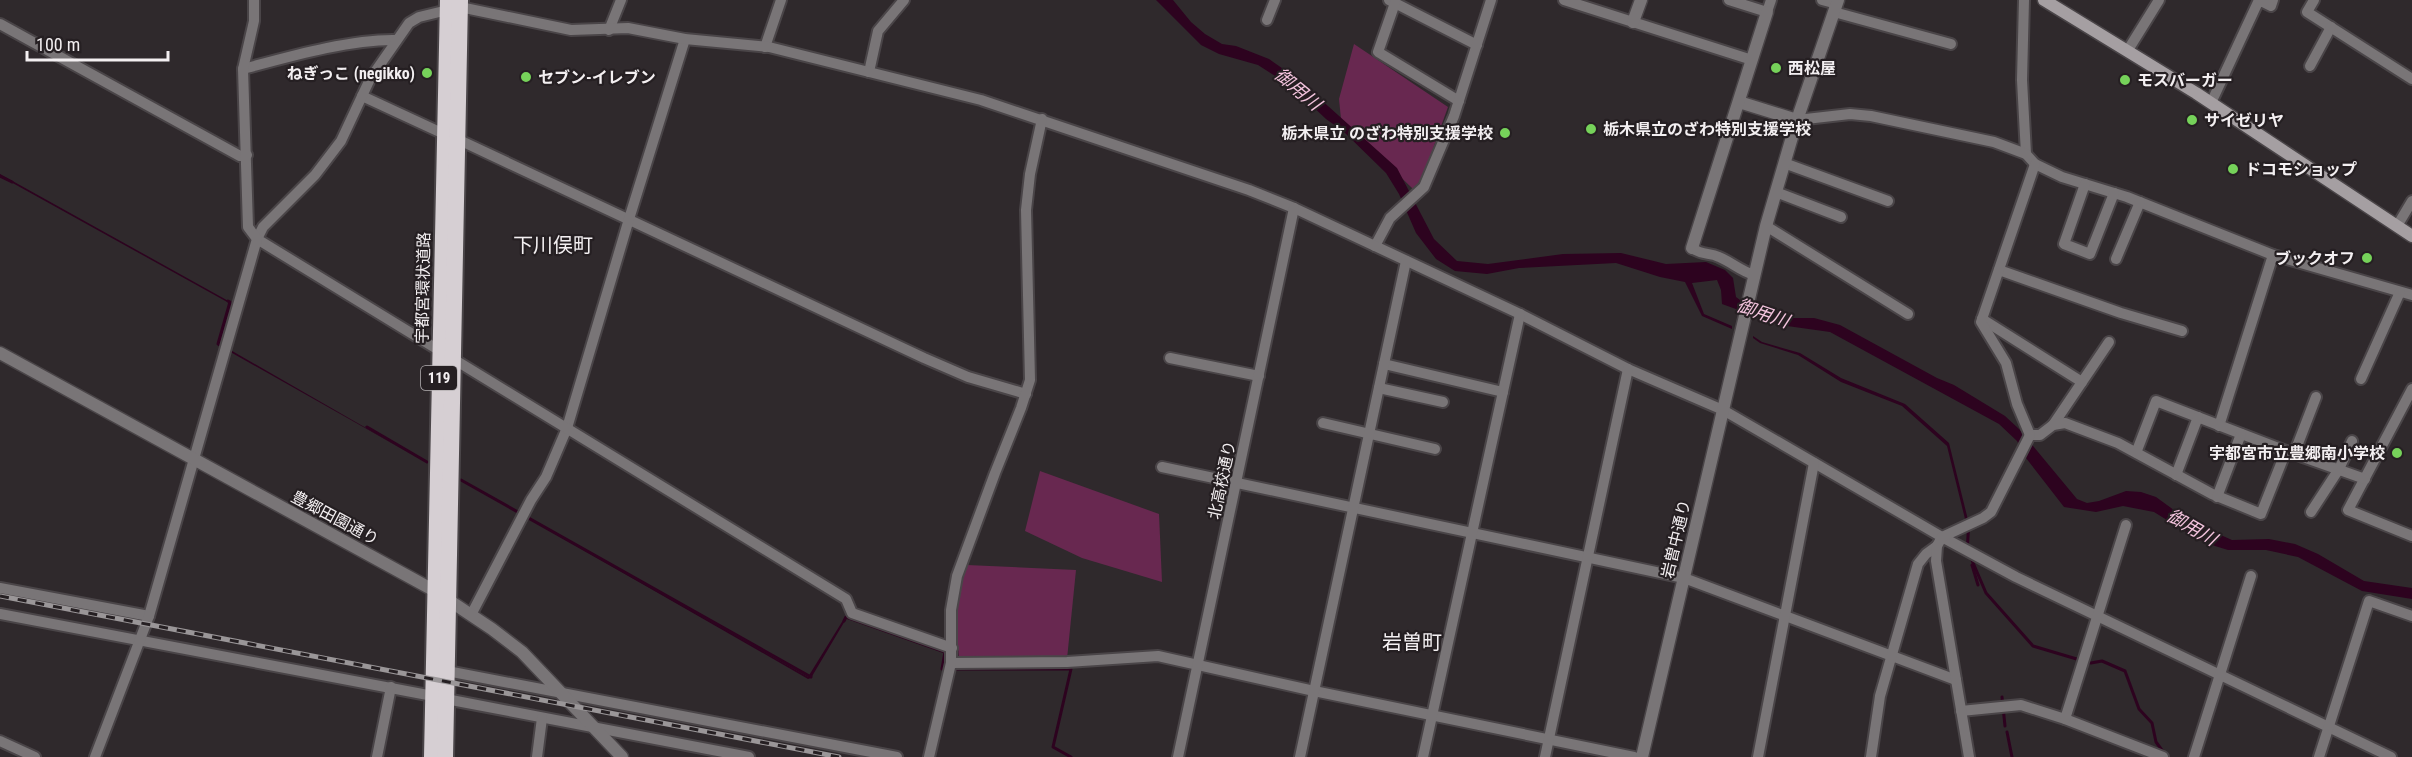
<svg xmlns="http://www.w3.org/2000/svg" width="2412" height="757" font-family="'Roboto Condensed','Noto Sans JP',sans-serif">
<rect width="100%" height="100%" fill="#2f292c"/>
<!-- green -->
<g fill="#682850">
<path d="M1354,44L1448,107L1422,179L1413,189L1341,119L1339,99Z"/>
<path d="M1040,471L1159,514L1162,582L1082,558L1025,531Z"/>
<path d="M967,565L1076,570L1067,659H959C956,621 955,601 967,565Z"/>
</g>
<!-- water -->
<g fill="#2d031f">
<path d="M1156,0H1173L1191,22L1205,34L1222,44L1236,46L1269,59L1299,80L1397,168L1434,239L1457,261L1488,264L1563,254L1621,253L1666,264L1706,262L1725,270L1733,278L1736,297L1744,303L1764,308L1785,318H1814L1840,325L1937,378L1954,385L2005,416L2019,429L2077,499L2087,503L2099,501L2126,491L2141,492L2156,497L2189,521L2232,540L2269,539L2295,544L2318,554L2364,581L2412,588V599L2362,591L2298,557L2266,550H2228L2215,546L2196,538L2154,512L2123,506L2096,512L2064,507L2026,458L2017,441L1999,424L1830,332L1780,325L1722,304L1721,290L1717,280L1692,283L1704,314L1732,326V329L1702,316L1685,282L1660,277L1616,263L1519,268L1487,274L1455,271L1436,259L1416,233L1399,194L1386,173L1343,131L1326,119L1291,86L1258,65L1219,54L1201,45Z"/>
<path d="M0,174L232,303L220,344L427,463L218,345L229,303L0,176Z"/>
<path d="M1753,336L1762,342L1800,353L1841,378L1905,404L1949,443L1970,528L1969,545H1966L1967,527L1947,446L1902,406L1841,382L1798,355L1760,343L1753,338Z"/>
<path d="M461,480L808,677L845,617L846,619L811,678L808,679Z"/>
</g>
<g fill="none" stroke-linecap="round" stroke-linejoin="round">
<!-- stream -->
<g stroke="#2d031f" stroke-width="3">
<path d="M0,176L12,182"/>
<path d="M220,345L218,344L230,302L228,301"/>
<path d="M367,427L427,462"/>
<path d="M461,480L811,677V676"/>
<path d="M1971,558L1986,593L2033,646L2080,660"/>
<path d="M1972,565L1978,585"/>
<path d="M844,621L846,617L945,652L942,669H946"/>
<path d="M2086,662L2091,663L2102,661L2125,671L2139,709L2152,723L2156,742L2164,753"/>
<path d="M953,669H1071L1053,747L1071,757"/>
<path d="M2002,697L2005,726"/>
<path d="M2007,732L2012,757"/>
</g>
<defs>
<g id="minor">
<path d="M1389,0L1477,45"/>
<path d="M1564,0L1752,60"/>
<path d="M1729,0L1767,12L1771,0"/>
<path d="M1822,0L1837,4"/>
<path d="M2024,0L2022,80L2026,154"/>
<path d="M2314,0L2307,12L2412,79"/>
<path d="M1395,3L1378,52L1459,101"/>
<path d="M1834,12L1951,44"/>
<path d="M1267,20L1275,0"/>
<path d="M0,24L240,156L247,155"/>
<path d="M609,30L621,0"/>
<path d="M765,47L781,0"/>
<path d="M2128,50L2159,0"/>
<path d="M2310,66L2331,27"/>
<path d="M243,69C288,57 350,39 396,40"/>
<path d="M869,72L878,31L904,0"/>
<path d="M362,96L444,134"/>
<path d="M2211,103L2259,0L2271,6L2273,0"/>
<path d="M1797,120L1850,114L1871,116L1994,142L2026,154L2035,164L2062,177L2127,197L2273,255L2412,295"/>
<path d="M457,139L924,358L968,377L1026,394"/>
<path d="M1784,163L1888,201"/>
<path d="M2085,184L2064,244L2090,254L2114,193"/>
<path d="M1776,192L1841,217"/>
<path d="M1766,226L1908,314"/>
<path d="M2397,226L2412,201"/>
<path d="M1375,246L1390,218L1424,187L1454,116L1491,0"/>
<path d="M1692,248C1703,256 1709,252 1719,257C1733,263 1739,270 1754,275"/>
<path d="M2116,259L2140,202"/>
<path d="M1999,270L2121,313L2182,331"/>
<path d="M1982,319L2082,382"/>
<path d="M1170,358L1259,376"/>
<path d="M1384,364L1503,392"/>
<path d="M2361,379L2400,292"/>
<path d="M1379,388L1443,402"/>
<path d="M2412,389L2348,510L2412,536"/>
<path d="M1323,423L1435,449"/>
<path d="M2053,425L2109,342"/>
<path d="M2219,426L2273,255"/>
<path d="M2030,435H2040L2053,425L2065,423L2118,443L2212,494L2261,514L2286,451L2156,401L2136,453"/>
<path d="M2030,435L2017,404L2006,363L1981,322L2035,164"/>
<path d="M2286,451L2365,479"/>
<path d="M2294,454L2316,397"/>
<path d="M1162,467L1684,578L1956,680"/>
<path d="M2176,475L2198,417"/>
<path d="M2217,497L2241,434"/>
<path d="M2311,512L2339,469L2352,441"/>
<path d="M0,588L149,616"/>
<path d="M0,614L433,696"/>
<path d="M471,615L531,500L546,477L567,428L629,219L685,39"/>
<path d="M952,648L852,613L846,599L257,239L263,227L315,175L341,141L370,79L409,23L419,17L460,7L571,30L628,28L685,39L769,47L981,100L1249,190L1294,208L1520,314L1628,369L1723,410L1942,537L2016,577L2391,757"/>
<path d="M951,663L1067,662L1158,656L1314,691L1634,757"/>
<path d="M447,671L897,757"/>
<path d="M446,699L749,757"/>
<path d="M1961,711L2021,705L2065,719L2163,757"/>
<path d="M2065,719L2126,525"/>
<path d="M0,741L35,757"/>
<path d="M95,757L149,616L257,239L248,227L243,69L254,21V0"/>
<path d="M377,757L391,687"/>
<path d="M537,757L542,718"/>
<path d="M929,757L951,663V610L957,576L995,473L1021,408L1030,380L1026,210L1030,174L1042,119"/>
<path d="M1178,757L1294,208"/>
<path d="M1300,757L1406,261"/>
<path d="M1423,757L1520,314"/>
<path d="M1545,757L1628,369"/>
<path d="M1758,757L1814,463"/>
<path d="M1871,757L1880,696L1918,564L1926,554L1937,546"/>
<path d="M1969,757L1936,561L1937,546L1942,537L1983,518L1991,512L2030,435"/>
<path d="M2194,757L2251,576"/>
<path d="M2319,757L2369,601L2412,616"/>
</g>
<g id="tertiary">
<path d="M1633,22L1641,0"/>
<path d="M1739,102L1797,120"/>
<path d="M1692,248L1767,12"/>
<path d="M0,353L435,591L492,629L522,652L622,757"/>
<path d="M1642,757L1766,226L1797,120L1838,0"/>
</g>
<path id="secondary" d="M2044,0L2196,93L2412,236"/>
<g id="trunk">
<path d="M432,757L448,0"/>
<path d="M445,757L460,0"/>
</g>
</defs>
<!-- minor casing -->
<use href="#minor" stroke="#4a4548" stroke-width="14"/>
<!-- tertiary casing -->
<use href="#tertiary" stroke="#4a4548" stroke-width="15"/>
<!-- secondary casing -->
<use href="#secondary" stroke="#4a4548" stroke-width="15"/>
<!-- trunk casing -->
<use href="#trunk" stroke="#4a4548" stroke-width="20"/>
<!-- minor -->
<use href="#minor" stroke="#797577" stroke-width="10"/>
<!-- tertiary -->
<use href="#tertiary" stroke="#797577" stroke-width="12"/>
<!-- secondary -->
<use href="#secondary" stroke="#a59fa2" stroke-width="12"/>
<!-- trunk -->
<use href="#trunk" stroke="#d6cfd3" stroke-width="16"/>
<defs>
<path id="rail" d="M0,596L839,757"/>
</defs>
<!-- rail casing -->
<use href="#rail" stroke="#9a9698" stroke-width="5"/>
<!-- rail -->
<use href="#rail" stroke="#251f22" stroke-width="3" stroke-dasharray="9" stroke-linecap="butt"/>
</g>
<!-- markers -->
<g fill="#76d25a" stroke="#251f22" stroke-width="2">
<circle cx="1776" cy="68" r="6"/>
<circle cx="427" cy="73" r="6"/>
<circle cx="526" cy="77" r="6"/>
<circle cx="2125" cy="80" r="6"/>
<circle cx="2192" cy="120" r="6"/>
<circle cx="1591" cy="129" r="6"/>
<circle cx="1505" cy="133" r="6"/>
<circle cx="2233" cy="169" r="6"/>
<circle cx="2367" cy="258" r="6"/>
<circle cx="2397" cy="453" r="6"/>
</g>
<g text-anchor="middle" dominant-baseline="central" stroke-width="4.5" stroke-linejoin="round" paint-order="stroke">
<!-- shield labels -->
<rect fill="#251f22" stroke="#b5b1b3" stroke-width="1.5" x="421" y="366" width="36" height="24" rx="4.5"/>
<g font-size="15" font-weight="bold" fill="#f3eff1">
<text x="439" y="378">119</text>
</g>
<!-- poi labels -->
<g font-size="16" font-weight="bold" fill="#f3eff1" stroke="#251f22" text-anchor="start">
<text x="1788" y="68">西松屋</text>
<text x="415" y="73" text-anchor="end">ねぎっこ (negikko)</text>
<text x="538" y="77">セブン-イレブン</text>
<text x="2137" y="80">モスバーガー</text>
<text x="2204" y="120">サイゼリヤ</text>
<text x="1603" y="129">栃木県立のざわ特別支援学校</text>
<text x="1493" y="133" text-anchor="end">栃木県立 のざわ特別支援学校</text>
<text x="2245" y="169">ドコモショップ</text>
<text x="2355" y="258" text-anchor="end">ブックオフ</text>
<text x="2385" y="453" text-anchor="end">宇都宮市立豊郷南小学校</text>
</g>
<!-- street labels -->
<g font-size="16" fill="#f3eff1" stroke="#251f22">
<text transform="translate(423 288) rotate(-89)">宇都宮環状道路</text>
<text transform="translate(1222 480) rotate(-78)">北高校通り</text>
<text transform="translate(335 518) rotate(28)">豊郷田園通り</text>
<text transform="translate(1676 539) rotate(-77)">岩曽中通り</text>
</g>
<!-- water labels -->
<g font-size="18" font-style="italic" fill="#f4c4de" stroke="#251f22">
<text transform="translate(1298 89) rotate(40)">御用川</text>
<text transform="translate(1763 313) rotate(19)">御用川</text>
<text transform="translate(2192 527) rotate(30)">御用川</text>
</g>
<!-- quarter labels -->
<g font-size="20" fill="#f3eff1" stroke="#251f22">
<text x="553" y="245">下川俣町</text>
<text x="1412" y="642">岩曽町</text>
</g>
</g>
<!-- scale -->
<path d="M27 51v9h141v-9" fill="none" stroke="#f3eff1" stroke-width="3"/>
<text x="36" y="51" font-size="18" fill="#f3eff1" stroke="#251f22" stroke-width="4.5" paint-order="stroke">100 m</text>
</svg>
